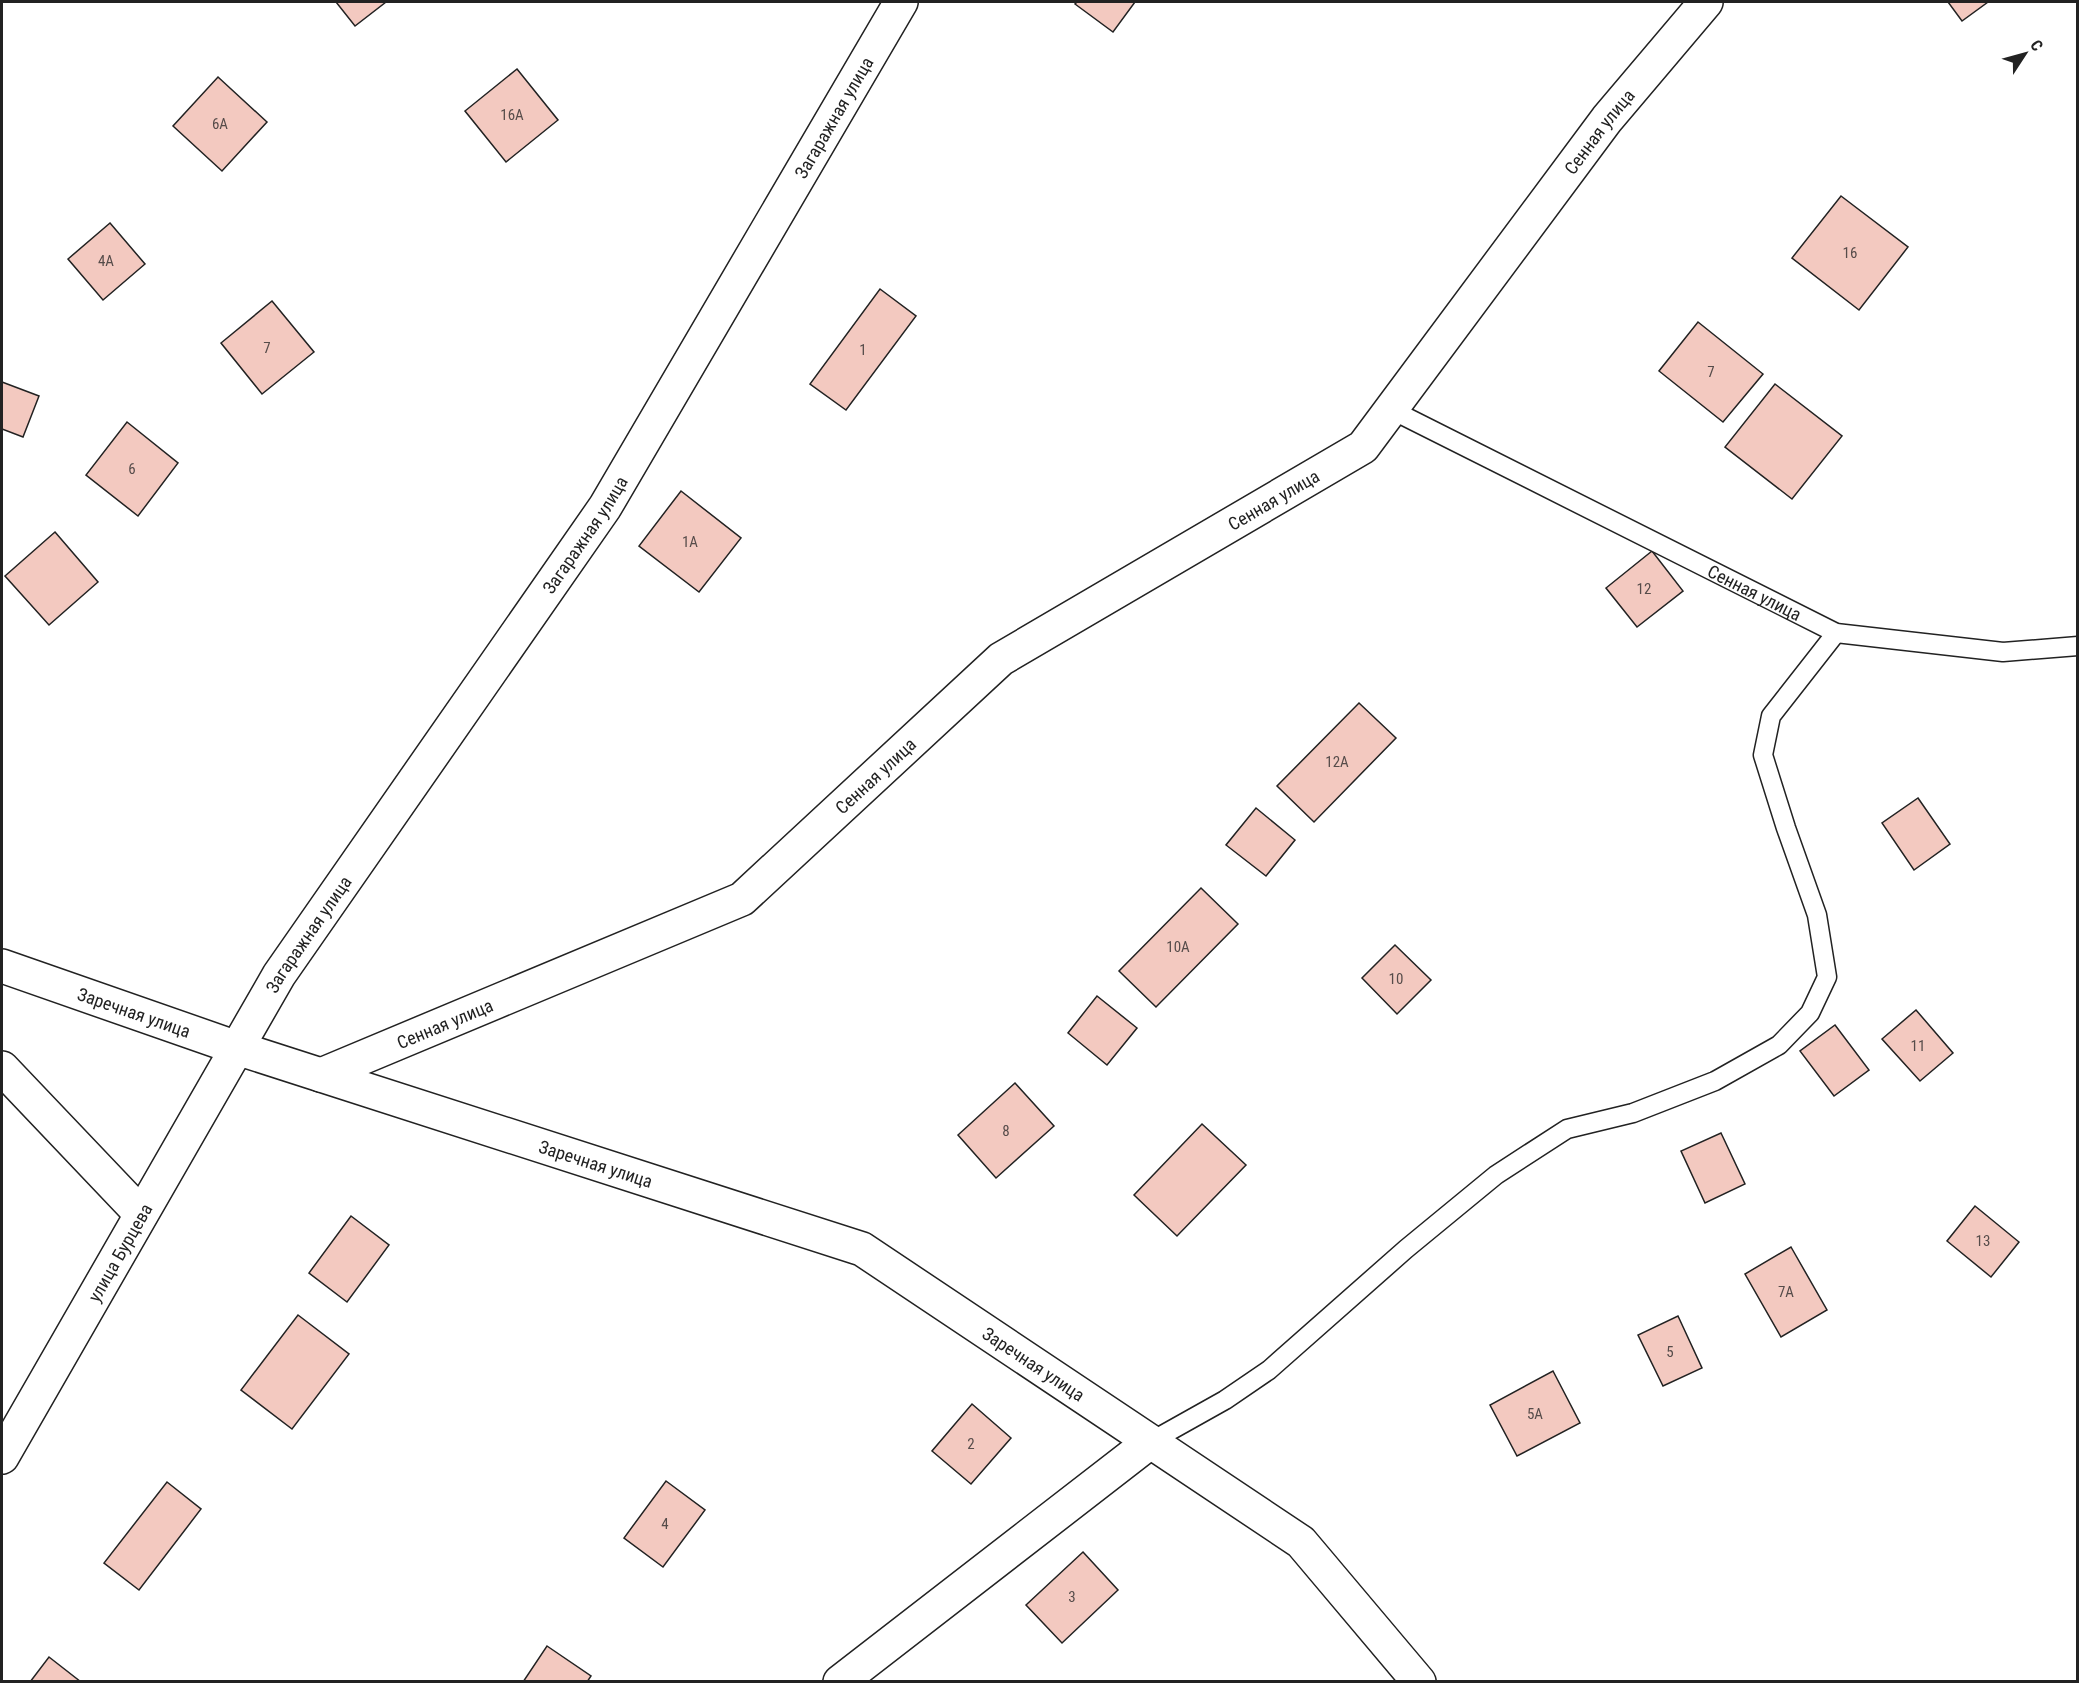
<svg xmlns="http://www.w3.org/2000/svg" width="2079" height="1683" font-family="'Roboto Condensed',sans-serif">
<rect width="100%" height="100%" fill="#fff"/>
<!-- building -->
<g fill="#f3c9c0" stroke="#222" stroke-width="1.5">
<path d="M336,2H386L355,26Z"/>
<path d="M1077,2H1135L1113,32L1075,4Z"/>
<path d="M1948,2H1988L1962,21Z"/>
<path d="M517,69L558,120L506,162L465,111Z"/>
<path d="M218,77L267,122L222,171L173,126Z"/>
<path d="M1841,196L1908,247L1859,310L1792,258Z"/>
<path d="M110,223L145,264L103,300L68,259Z"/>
<path d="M880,289L916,316L846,410L810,384Z"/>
<path d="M272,301L314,352L262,394L221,343Z"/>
<path d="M1698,322L1763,374L1723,422L1659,371Z"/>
<path d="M2,382L39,396L23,437L2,429Z"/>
<path d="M1775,384L1842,436L1792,499L1725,447Z"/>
<path d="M127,422L178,463L138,516L86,475Z"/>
<path d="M681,491L741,538L699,592L639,546Z"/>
<path d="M55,532L98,582L49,625L5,576Z"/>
<path d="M1652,551L1683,591L1637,627L1606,588Z"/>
<path d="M1359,703L1396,738L1314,822L1277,786Z"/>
<path d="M1918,798L1950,844L1914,870L1882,823Z"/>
<path d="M1256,808L1295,840L1266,876L1226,845Z"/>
<path d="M1201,888L1238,924L1156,1007L1119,971Z"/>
<path d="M1395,945L1431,980L1397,1014L1362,978Z"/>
<path d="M1097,996L1137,1028L1107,1065L1068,1033Z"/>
<path d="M1916,1010L1953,1053L1920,1081L1882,1039Z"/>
<path d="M1835,1025L1869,1070L1834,1096L1800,1051Z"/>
<path d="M1015,1083L1054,1126L996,1178L958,1135Z"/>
<path d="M1202,1124L1246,1165L1177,1236L1134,1195Z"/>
<path d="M1721,1133L1745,1184L1705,1203L1681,1151Z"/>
<path d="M1975,1206L2019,1242L1991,1277L1947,1241Z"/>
<path d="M351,1216L389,1245L347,1302L309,1273Z"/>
<path d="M1791,1247L1827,1310L1781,1337L1745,1274Z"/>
<path d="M298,1315L349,1354L292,1429L241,1390Z"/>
<path d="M1678,1316L1702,1368L1663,1386L1638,1335Z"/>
<path d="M1553,1371L1580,1423L1517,1456L1490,1405Z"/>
<path d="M972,1404L1011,1438L971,1484L932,1451Z"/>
<path d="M666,1481L705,1510L663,1567L624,1538Z"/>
<path d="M167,1482L201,1509L139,1590L104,1563Z"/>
<path d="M1083,1552L1118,1590L1062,1643L1026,1605Z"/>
<path d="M547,1646L591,1676L587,1682H523Z"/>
<path d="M49,1657L81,1682H30Z"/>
</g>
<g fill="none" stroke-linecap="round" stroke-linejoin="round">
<defs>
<g id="lane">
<path id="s1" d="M1392,410L1836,633L2003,652L2078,646"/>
<path d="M1150,1442L1225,1400L1269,1370L1406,1249L1496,1175L1567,1129L1633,1113L1715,1081L1779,1045L1810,1013L1827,977L1817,915L1786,828L1763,755L1771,716L1836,633"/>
</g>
<g id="street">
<path id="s2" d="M2,966L237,1048L862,1249L1301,1542L1419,1682"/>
<path d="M2,1068L141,1214"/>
<path id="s3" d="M321,1075L742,899L1001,659L1363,447L1607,119L1706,2"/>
<path id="s4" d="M2,1457L279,975L605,507L901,2"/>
<path d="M840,1682L1150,1442"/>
</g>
</defs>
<!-- lane casing -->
<use href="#lane" stroke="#222" stroke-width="21"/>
<!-- street casing -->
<use href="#street" stroke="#222" stroke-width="36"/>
<!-- lane -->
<use href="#lane" stroke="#fff" stroke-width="18"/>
<!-- street -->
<use href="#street" stroke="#fff" stroke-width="33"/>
</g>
<g text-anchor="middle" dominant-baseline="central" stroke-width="4.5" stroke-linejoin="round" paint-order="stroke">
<!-- number labels -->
<g font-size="15" fill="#564c4a">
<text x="512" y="115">16А</text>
<text x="220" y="124">6А</text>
<text x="1850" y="253">16</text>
<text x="106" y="261">4А</text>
<text x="267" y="348">7</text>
<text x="863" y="350">1</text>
<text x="1711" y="372">7</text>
<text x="132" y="469">6</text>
<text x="690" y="542">1А</text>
<text x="1644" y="589">12</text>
<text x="1337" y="762">12А</text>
<text x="1178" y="947">10А</text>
<text x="1396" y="979">10</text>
<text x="1918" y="1046">11</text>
<text x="1006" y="1131">8</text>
<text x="1983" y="1241">13</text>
<text x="1786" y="1292">7А</text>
<text x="1670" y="1352">5</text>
<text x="1535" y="1414">5А</text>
<text x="971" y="1444">2</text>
<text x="665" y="1524">4</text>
<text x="1072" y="1597">3</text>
</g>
<!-- street labels -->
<g font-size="18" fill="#222" stroke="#fff">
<text stroke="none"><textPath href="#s4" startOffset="1578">Загаражная улица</textPath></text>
<text stroke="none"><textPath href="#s3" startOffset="1623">Сенная улица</textPath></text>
<text stroke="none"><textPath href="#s3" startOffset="1125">Сенная улица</textPath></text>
<text stroke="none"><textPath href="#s4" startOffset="1092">Загаражная улица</textPath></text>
<text stroke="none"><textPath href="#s1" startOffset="406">Сенная улица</textPath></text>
<text stroke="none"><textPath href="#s3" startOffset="638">Сенная улица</textPath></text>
<text stroke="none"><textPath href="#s4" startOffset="606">Загаражная улица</textPath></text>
<text stroke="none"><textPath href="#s2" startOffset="140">Заречная улица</textPath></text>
<text stroke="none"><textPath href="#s3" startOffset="134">Сенная улица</textPath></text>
<text stroke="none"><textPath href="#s2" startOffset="626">Заречная улица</textPath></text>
<text stroke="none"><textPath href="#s4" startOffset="236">улица Бурцева</textPath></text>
<text stroke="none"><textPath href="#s2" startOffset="1112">Заречная улица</textPath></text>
</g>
</g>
<!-- border -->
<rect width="2079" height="1683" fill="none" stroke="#222222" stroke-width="6"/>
<!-- north arrow -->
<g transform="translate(2025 54) rotate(54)" stroke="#ffffff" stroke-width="4.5" paint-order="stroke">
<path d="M0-4.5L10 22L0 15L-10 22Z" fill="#222222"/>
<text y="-9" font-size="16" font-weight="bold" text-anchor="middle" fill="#222222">С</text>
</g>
</svg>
